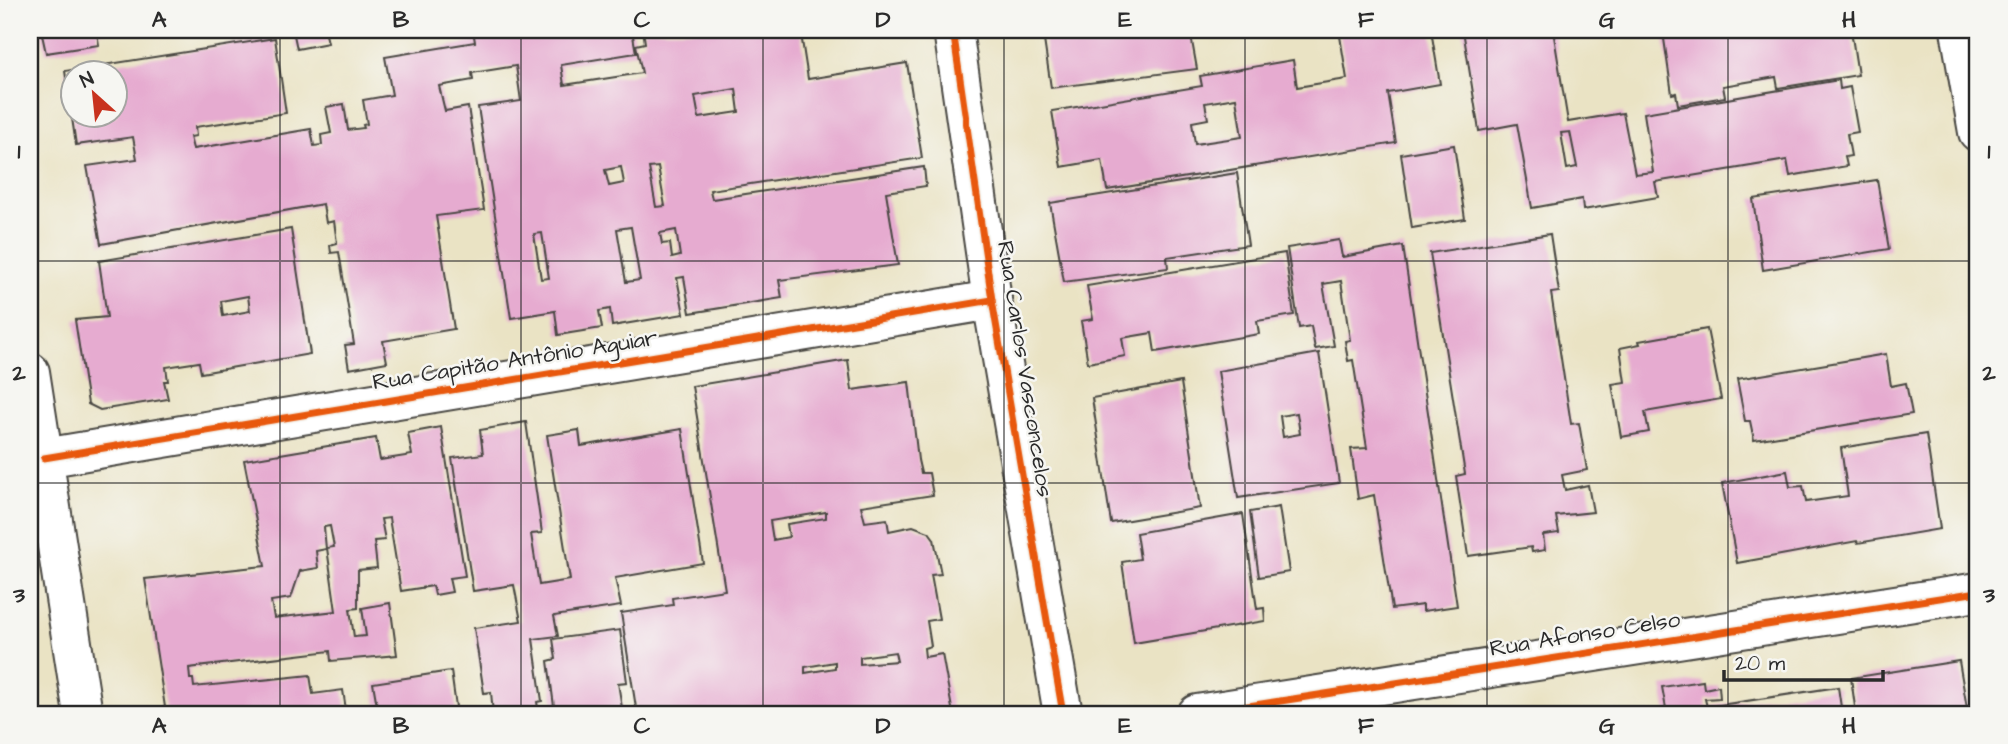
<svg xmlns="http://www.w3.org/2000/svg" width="2008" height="744" font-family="'Architects Daughter',sans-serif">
<rect width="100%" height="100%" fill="#f6f6f2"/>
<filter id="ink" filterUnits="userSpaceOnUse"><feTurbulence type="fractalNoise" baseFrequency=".0143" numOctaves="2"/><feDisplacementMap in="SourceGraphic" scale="14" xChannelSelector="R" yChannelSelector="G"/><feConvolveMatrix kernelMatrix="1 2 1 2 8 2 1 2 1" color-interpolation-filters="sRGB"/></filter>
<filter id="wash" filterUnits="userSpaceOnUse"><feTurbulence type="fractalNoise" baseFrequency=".00686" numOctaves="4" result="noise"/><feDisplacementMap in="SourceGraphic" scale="28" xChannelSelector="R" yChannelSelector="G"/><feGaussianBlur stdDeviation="1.57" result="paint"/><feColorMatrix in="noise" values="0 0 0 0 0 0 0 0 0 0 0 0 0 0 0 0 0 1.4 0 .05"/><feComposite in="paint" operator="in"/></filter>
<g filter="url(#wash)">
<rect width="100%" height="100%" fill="#eae3c4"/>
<g id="blocks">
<!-- building -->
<g fill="#e6abd0" fill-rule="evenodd">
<path d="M41,30H111V31L97,33L99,45L46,53Z"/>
<path d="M293,30H325L328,43L297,49Z"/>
<path d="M473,30H512L513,35L548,30H632L636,53L561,65L564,85L642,73L636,45L645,43L643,30H819L801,34L808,79L907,63L922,158L710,190L712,199L924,167L926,186L886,192L898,265L779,280L782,298L690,313L684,277L677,278L684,314L612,326L610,309L599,311L602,328L558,335L555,311L511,318L478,107L521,101L516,66L472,73L473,80L439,86L445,111L468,107L484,210L436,216L454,329L383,341L387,362L349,369L345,345L354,344L339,252L331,253L330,245L337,243L334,221L326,223L323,204L101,244L87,166L137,159L133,137L76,145L65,71L275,38L286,113L195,127L196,136L190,137L193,149L311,129L314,146L322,145L321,135L331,133L326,107L344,104L348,130L364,128L363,125L367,124L363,100L392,95L385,57L475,42ZM74,74H116V116H74ZM736,89L739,112L699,118L695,96ZM621,167L624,183L609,186L605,170ZM658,167L665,206L656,207L649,168ZM631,227L640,280L626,282L617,229ZM676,230L680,256L672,258L670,243L662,244L660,233ZM542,233L549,278L541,279L534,234Z"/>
<path d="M1062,30H1190L1197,69L1051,88L1043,33Z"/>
<path d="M1339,30H1431L1440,84L1388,93L1396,143L1107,190L1102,160L1061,167L1052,111L1202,86L1200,76L1293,60L1297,87L1347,79ZM1236,98L1242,137L1195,144L1192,122L1208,119L1205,103Z"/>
<path d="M1463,30H1553L1568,122L1623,113L1635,174L1653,172L1644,113L1839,80L1840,89L1850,87L1858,132L1847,134L1851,156L1845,157L1847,166L1790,176L1787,160L1655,182L1658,197L1583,210L1582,199L1532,208L1517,124L1479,131ZM1570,132L1577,167L1567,169L1561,133Z"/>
<path d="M1678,30H1851L1858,75L1778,88L1776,77L1723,86L1725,97L1678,105L1676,93L1672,94L1663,32Z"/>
<path d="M1454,145L1465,219L1412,228L1401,154Z"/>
<path d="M1237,173L1248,245L1167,257L1168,268L1064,282L1050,203Z"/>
<path d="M1877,180L1889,249L1763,270L1753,199Z"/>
<path d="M291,229L310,354L201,373L199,362L166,367L168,381H164L168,399L100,410L88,404L75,320L107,317L99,261ZM248,296L250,311L223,316L221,301Z"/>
<path d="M1550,234L1559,292L1551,293L1571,424L1579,423L1587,470L1562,475L1565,490L1588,485L1593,512L1556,516L1559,533L1543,535L1545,550L1532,552L1531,547L1468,556L1456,476L1465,474L1430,253Z"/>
<path d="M1339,240L1342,257L1403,246L1457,606L1423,611V605L1392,609L1374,495L1358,499L1351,449L1367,448L1353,360L1348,361L1345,341L1350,340L1341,281L1323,284L1334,346L1315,349L1311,326L1299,328L1287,248Z"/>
<path d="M1285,253L1294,315L1257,321L1259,334L1155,352L1152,333L1122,338L1125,356L1088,363L1081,321L1093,319L1087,286Z"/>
<path d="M1707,329L1721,399L1645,412L1649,432L1621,437L1612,384L1625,382L1620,348L1640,344L1639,341Z"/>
<path d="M1319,353L1339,483L1238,498L1218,371ZM1297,413L1300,434L1283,437L1280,416Z"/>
<path d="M1886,354L1891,386L1906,383L1912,414L1754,440L1750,421H1745L1737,379Z"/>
<path d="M848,360L852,390L909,382L918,460L921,473H929L933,495L861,506L865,522L887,519L889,531L913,526L929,532L934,539L941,574L931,575L939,619L927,621L931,646L924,648L925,657L942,654L953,714H637L621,613L673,605L672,598L725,590L692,386ZM826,512V518L787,524L789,537L773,540L770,521ZM895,652L897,661L860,664V657ZM835,662V668L805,673V667Z"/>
<path d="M1181,382L1200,508L1111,523L1092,398Z"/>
<path d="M526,422L542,533L531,534L539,585L570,580L547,435L579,430L581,446L682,429L703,563L615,578L621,606L554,616L558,636L533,639L542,701L537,702L539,714H493L491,692L484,693L474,628L521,621L514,585L473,591L452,458L483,454L480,430Z"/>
<path d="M441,427L465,576L449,578L452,592L435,595L433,586L401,591L389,518L381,519L385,540L374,541L377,568L358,570V608L350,609L354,637L366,636L362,608L390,603L397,655L331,661L330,651L189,668L190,679H193L194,687L310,675L313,694L343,690L346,710L377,706L373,683L451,671L457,714H161L160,709L165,707L145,579L265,566L244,460L376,438L380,460L412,455L408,433ZM330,526L334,547L327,548L336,611L274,618L271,601L291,598L300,571L318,568L316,551L326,549L324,527Z"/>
<path d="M1926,434L1940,529L1858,543L1857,541L1737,563L1722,483L1787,471L1790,487L1803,486L1806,502L1848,496L1841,448Z"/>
<path d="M1279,507L1289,572L1259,577L1250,512Z"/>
<path d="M1243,514L1257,609L1264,608L1265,621L1134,643L1122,562L1140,559L1136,533Z"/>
<path d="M620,630L627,682L618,683L623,714H555L548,661L556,659L553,639Z"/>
<path d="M1959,661L1968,714H1856L1851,678Z"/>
<path d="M1703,681L1704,689L1719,686L1720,698L1705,699L1707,707L1838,687L1842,714H1667L1662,687Z"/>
</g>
</g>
</g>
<g filter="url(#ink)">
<use href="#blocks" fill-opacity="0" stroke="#484742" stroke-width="2"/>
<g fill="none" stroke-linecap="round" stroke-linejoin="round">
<defs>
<g id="minor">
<path d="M1960,30L1978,132"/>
<path d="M30,372L83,714"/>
<path d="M44,458L992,300"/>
<path d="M1197,714L1978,592"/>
</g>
<path id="major" d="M953,30L992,300L1063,714"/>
</defs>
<!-- minor casing -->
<use href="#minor" stroke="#484742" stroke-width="42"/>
<!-- major casing -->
<use href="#major" stroke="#484742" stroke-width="42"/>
<!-- minor -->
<use href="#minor" stroke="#fff" stroke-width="38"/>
<!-- major -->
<use href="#major" stroke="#fff" stroke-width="38"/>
<defs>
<g id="cycleway">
<path d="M953,30L992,300L1063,714"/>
<path d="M44,458L992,300"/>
<path d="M1197,714L1978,592"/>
</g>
</defs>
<!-- cycleway casing -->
<use href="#cycleway" stroke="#f6f6f2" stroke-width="11"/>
<!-- cycleway -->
<use href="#cycleway" stroke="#e8590c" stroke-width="7"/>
</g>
</g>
<!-- grid -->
<path fill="none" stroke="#2b2b2b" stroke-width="2" stroke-opacity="0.55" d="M280,30V714M521,30V714M763,30V714M1004,30V714M1245,30V714M1487,30V714M1728,30V714M30,261H1978M30,483H1978"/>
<g text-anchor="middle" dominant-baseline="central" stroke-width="5" stroke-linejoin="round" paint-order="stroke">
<!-- street labels -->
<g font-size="23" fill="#2b2b2b" stroke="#f6f6f2">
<text transform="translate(515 360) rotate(-9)">Rua Capitão Antônio Aguiar</text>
<text transform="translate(1025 369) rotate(81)">Rua Carlos Vasconcelos</text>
<text transform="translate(1585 634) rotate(-9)">Rua Afonso Celso</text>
</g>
</g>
<!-- margin -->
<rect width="2008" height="744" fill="none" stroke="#f6f6f2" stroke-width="77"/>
<!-- north arrow -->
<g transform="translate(94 94) rotate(333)"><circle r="33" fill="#f6f6f2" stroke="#a5a5a2" stroke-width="2"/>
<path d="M0-5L12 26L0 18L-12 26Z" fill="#c8321e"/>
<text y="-10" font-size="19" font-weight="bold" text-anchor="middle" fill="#2b2b2b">N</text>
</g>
<!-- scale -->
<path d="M1724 670v10h159v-10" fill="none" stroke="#2b2b2b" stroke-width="3.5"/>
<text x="1735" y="670" font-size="21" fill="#2b2b2b" stroke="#f6f6f2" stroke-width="5" paint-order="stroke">20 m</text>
<rect x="38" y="38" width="1931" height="668" fill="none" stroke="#2b2b2b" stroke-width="2.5"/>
<g font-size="23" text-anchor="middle" font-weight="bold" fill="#2b2b2b">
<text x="159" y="27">A</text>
<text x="401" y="27">B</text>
<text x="642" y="27">C</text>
<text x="883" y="27">D</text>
<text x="1125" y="27">E</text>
<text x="1366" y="27">F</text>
<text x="1607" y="27">G</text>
<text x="1849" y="27">H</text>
<text x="19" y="158">1</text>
<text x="1989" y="158">1</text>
<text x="19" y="380">2</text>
<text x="1989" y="380">2</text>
<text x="19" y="602">3</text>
<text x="1989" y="602">3</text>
<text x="159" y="733">A</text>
<text x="401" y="733">B</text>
<text x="642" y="733">C</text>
<text x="883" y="733">D</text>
<text x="1125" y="733">E</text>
<text x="1366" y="733">F</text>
<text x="1607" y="733">G</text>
<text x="1849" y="733">H</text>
</g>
</svg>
